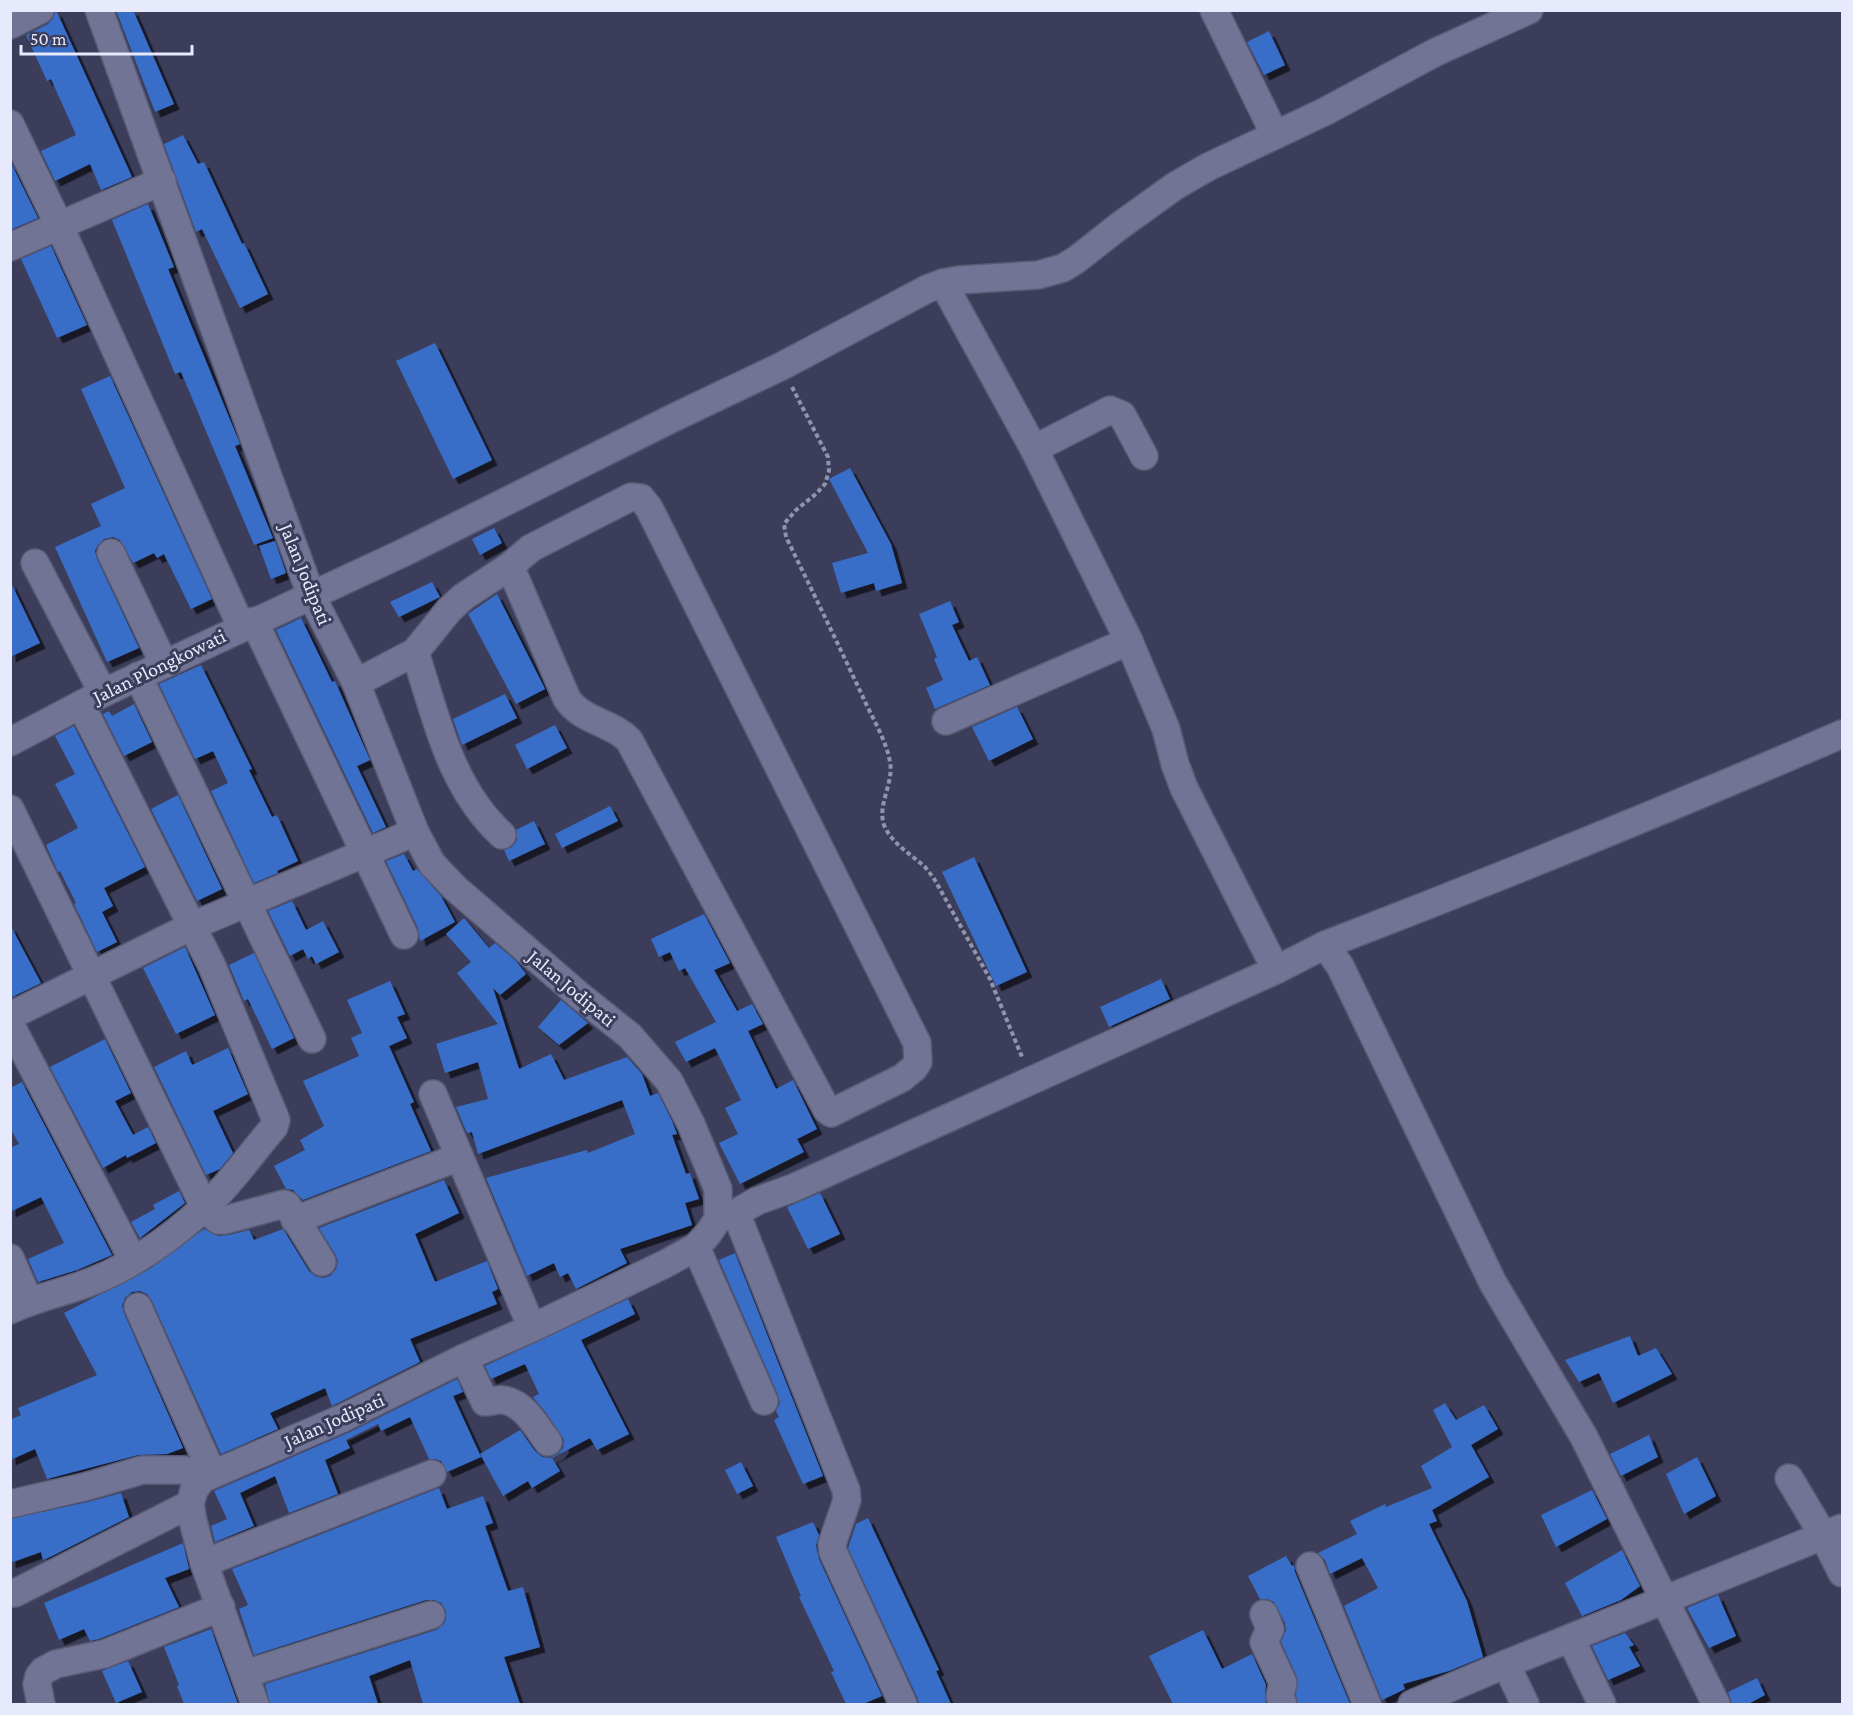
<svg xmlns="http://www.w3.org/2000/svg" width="1853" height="1715" font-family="'Crimson Pro',serif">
<defs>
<filter id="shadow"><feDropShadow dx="5.5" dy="5.5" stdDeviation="0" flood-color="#0009"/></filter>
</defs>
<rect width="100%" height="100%" fill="#3b3d5a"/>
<!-- building -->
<g fill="#386dc8" filter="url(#shadow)">
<path d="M56,10L132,177L101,190L90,164L55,181L41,151L76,135L51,79L47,81L26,35L48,24L53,18Z"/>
<path d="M116,10H133L174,104L155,112Z"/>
<path d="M1269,31L1285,65L1264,75L1247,42Z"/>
<path d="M183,135L198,164L204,162L242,244L244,243L268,294L240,308L202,229L196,232L164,144Z"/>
<path d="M10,161L38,218L10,230Z"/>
<path d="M148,204L174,267L168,269L240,444L235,446L273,538L254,545L181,372L175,374L112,220Z"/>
<path d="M51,246L87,325L57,338L21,259Z"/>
<path d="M435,343L492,460L453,479L396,361Z"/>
<path d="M110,376L212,599L191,609L164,554L157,558L154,553L133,563L120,540L113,537L104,539L98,545L95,551L97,559L139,648L107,662L55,547L101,526L91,504L125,488L81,389Z"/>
<path d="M850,468L891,544L902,583L876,591L874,583L841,593L832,563L868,553L829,479Z"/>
<path d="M494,528L502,543L480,555L472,539Z"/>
<path d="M275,541L286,573L271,579L259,546Z"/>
<path d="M10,581L40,643L10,657Z"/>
<path d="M432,582L440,597L399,617L390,602Z"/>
<path d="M497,594L545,689L516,704L468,614Z"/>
<path d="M950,601L959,622L952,625L969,661L977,657L990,685L935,709L926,688L943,680L934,659L937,657L919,614Z"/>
<path d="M301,618L332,682L335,681L370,760L357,766L386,827L373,833L276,630Z"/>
<path d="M201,665L252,769L249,770L272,817L277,815L298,861L277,871L278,873L254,883L211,791L228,783L213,751L195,759L159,684Z"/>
<path d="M505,694L517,718L462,745L453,719Z"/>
<path d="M134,704L152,742L124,756L103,714L109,711L112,716Z"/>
<path d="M1017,707L1033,739L989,761L972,727Z"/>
<path d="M555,725L567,748L527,769L515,745Z"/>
<path d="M74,726L145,867L104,888L113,906L102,912L117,942L97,952L74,904L76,903L60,871L58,872L46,845L78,828L55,784L75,774L55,736Z"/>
<path d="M178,795L222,889L197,901L151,809Z"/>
<path d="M610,806L618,821L562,848L555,834Z"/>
<path d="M534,821L545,844L509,861L504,850L512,847L517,840L516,830Z"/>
<path d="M404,854L413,871L417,869L441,896L455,922L420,941L418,928L386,861Z"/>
<path d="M974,857L1027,972L996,986L942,872Z"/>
<path d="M292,901L306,930L323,921L339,952L316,964L312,956L308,959L303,949L290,956L268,911Z"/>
<path d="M704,914L730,963L714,970L737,1011L752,1004L763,1024L748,1031L776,1089L793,1080L817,1129L797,1139L804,1152L740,1184L719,1143L738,1134L725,1108L741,1100L715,1048L686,1062L675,1042L716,1022L685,968L679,971L670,952L659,957L651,939Z"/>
<path d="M464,918L489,948L495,943L516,961L526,974L500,995L493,988L519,1069L551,1054L564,1080L627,1057L642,1074L650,1096L658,1093L672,1121L677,1134L672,1135L686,1174L690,1173L699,1199L685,1203L692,1225L620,1249L627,1263L576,1289L568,1273L560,1277L554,1263L527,1276L486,1178L587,1150L588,1153L635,1134L622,1100L478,1154L472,1132L467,1133L456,1107L488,1099L478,1062L445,1073L436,1044L498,1024L457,973L471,962L446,934Z"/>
<path d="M10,925L41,983L10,998Z"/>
<path d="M185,947L215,1015L176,1034L143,968Z"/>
<path d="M254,953L294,1038L272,1049L248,999L244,1001L229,965Z"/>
<path d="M1161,979L1170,999L1109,1027L1100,1007Z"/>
<path d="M390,981L405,1014L397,1017L407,1038L389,1046L414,1102L410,1104L431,1151L303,1200L293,1190L286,1189L274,1166L305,1150L300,1140L324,1126L303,1081L359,1056L351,1038L362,1033L347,1000Z"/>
<path d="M561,1000L588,1023L559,1045L538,1027Z"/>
<path d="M105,1039L131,1093L115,1101L133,1135L148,1127L156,1143L127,1158L126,1155L103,1168L50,1067Z"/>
<path d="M228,1048L248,1094L213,1111L233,1153L220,1169L206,1175L154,1067L186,1051L192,1065Z"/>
<path d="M22,1082L112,1255L77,1270L38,1282L28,1259L64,1243L41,1197L10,1212V1148L19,1144L10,1128V1088Z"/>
<path d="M444,1180L459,1213L415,1234L435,1282L487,1261L498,1289L492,1292L497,1304L410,1339L420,1362L332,1406L325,1388L270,1413L278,1429L221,1454L152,1301L147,1294L140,1291L132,1292L125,1298L122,1306L124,1313L183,1448L167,1454L138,1455L47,1479L35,1449L10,1460V1420L21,1415L18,1408L97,1375L64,1313L151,1268L204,1229L218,1236L229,1235L249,1230L254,1240L283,1229L309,1271L315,1276L323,1278L330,1276L336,1269L338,1261L335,1254L319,1228Z"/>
<path d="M179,1191L185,1203L140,1238L131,1222L155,1209L153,1205Z"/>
<path d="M820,1193L840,1234L808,1249L787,1207Z"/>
<path d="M735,1253L823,1476L803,1484L774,1420L779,1417L776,1411L780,1403L778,1395L719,1260Z"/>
<path d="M628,1299L635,1314L581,1340L629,1434L597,1450L590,1438L552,1458L560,1471L532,1488L528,1481L503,1496L480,1454L520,1430L535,1451L542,1457L550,1458L558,1454L563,1448L564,1440L547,1414L533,1397L539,1394L525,1364L491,1379L485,1366Z"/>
<path d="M1630,1336L1638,1356L1656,1348L1672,1374L1613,1403L1599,1373L1579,1382L1565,1360Z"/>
<path d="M457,1379L463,1392L453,1396L481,1457L447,1472L441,1461L435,1459H429L410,1417L381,1431L378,1424L346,1440L350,1448L325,1460L338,1494L289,1513L275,1476L240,1493L254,1526L215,1542L211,1526L227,1519L214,1491L350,1432Z"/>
<path d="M1445,1403L1456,1420L1484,1405L1498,1429L1471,1445L1489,1477L1432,1510L1437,1521L1429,1524L1467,1601L1483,1657L1449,1671L1403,1684L1405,1689L1382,1700L1344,1606L1378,1588L1362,1558L1330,1574L1325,1560L1318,1553L1357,1534L1350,1521L1385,1504L1386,1507L1432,1488L1421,1466L1452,1447L1433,1410Z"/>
<path d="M1649,1435L1658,1457L1621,1476L1610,1454Z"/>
<path d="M1697,1457L1716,1496L1684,1514L1666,1474Z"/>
<path d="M741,1462L753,1486L737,1494L725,1470Z"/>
<path d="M439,1488L447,1509L483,1496L493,1523L485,1526L508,1591L523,1587L540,1647L504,1657L520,1704H423L410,1660L369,1676L378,1704H270L265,1684L436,1630L443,1625L446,1619V1611L441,1603L434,1600H426L254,1655L239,1609L248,1605L232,1569Z"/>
<path d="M1592,1490L1607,1519L1556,1547L1541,1515Z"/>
<path d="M121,1493L129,1517L50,1557L43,1560L41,1552L10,1563V1519L92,1501Z"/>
<path d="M868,1518L939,1670L936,1671L951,1704H919L917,1697L848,1548L856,1524Z"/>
<path d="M813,1522L819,1535L816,1545L819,1559L882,1696L863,1704H846L831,1672L834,1671L799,1597L801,1596L776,1537Z"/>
<path d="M183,1543L189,1569L165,1578L179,1607L99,1639L90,1641L84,1629L59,1640L44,1603Z"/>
<path d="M1622,1550L1640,1586L1621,1600L1582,1616L1565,1583Z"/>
<path d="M1286,1556L1292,1566L1294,1565L1295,1572L1350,1704H1298L1296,1695L1297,1677L1281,1642L1286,1630L1285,1623L1274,1602L1267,1599H1260L1248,1576Z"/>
<path d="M1718,1595L1736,1636L1709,1648L1687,1608Z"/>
<path d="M211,1629L238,1704H184L177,1686L179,1685L164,1647Z"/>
<path d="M1203,1630L1222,1669L1252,1654L1266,1685L1265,1693L1266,1704H1173L1149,1656Z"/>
<path d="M1625,1633L1634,1645L1629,1647L1640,1666L1608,1680L1592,1646Z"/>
<path d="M128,1661L142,1692L116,1703L102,1671Z"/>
<path d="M1757,1678L1765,1695L1748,1704H1732L1728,1692Z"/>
</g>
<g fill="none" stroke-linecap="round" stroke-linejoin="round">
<defs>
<g id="minor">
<path d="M99,10L311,595L356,683L415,832L432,864L455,888L580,996L630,1036L669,1081L691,1124L718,1189V1219L708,1234L696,1247L665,1264L532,1328L464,1358L343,1418L202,1479L194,1490L190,1504L193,1521L204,1563L255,1704"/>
<path d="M1214,10L1275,135"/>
<path d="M10,25L40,10"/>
<path d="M10,124L59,225L241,626"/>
<path d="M10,247L162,181"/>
<path d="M943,283L1034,449L1129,641L1166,729L1175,764L1184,788L1276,970"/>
<path d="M1034,449L1110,410L1122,415L1144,456"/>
<path d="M111,553L164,664"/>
<path d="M35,563L103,693"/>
<path d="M254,621L404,935"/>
<path d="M415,652C436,717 450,787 502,835"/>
<path d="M138,676L312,1039"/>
<path d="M356,683L415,652L449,610L463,597L510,566L531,548L631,497L641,498L649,508L917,1043L918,1062L914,1068L902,1078L835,1111L831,1113L827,1110L629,740C611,722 582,721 567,699L510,566"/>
<path d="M946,721L1129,641"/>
<path d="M10,742L103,693L407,551L675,417L782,366L927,289L943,283L959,280L1038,275L1063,268L1076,260L1118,227L1175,186L1208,167L1326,111L1436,52L1529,10"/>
<path d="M10,809L206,1210L218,1220H225L284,1204L287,1205L322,1262"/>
<path d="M1325,945C1499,878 1671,808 1842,734"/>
<path d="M10,1016L192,926L415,832"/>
<path d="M10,1024L133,1260"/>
<path d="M433,1094L532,1328"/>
<path d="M736,1213L846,1490L847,1500L832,1544L833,1552L903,1704"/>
<path d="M718,1219L736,1213L757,1201L793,1188L1276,970L1325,945L1340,966L1493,1283L1584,1437L1716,1704"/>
<path d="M295,1220L459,1157"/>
<path d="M696,1247L764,1401"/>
<path d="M10,1258L29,1301"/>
<path d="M138,1307L212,1473"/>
<path d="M10,1310C37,1297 66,1292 93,1281C137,1264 185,1228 218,1194C238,1173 255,1149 274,1127L276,1120L212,966L81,705"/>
<path d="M464,1358L485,1402C492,1402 497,1399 504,1400C525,1404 536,1426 548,1442"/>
<path d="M1789,1478L1823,1535L1842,1573"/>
<path d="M10,1504L88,1486L142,1470H184L202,1479"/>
<path d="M204,1563L432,1474"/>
<path d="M1310,1566L1367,1704"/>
<path d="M10,1593H15L190,1504"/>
<path d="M1264,1614L1270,1629L1264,1642L1283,1683L1280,1696L1283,1704"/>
<path d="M1571,1639L1602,1704"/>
<path d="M1506,1664L1525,1704"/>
<path d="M245,1674L431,1615"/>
<path d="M41,1704L37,1684L39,1676L43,1671L56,1664L104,1654L221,1607"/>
<path d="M1412,1704L1506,1664L1842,1528"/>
</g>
</defs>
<!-- minor casing -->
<use href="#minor" stroke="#595b74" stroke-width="30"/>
<!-- path -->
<path stroke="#9294ac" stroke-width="4" stroke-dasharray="4.5 3" stroke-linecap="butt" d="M792,387L828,457L829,471L825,484L816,494L796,510L784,524L786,537C812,590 837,642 862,695C871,716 886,739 890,762C894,783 877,805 884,825C892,844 911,854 925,867C929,872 933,877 936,882L990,979L1022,1057"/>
<!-- minor -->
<use href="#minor" stroke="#717495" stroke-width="27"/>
</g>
<g text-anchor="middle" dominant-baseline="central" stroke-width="6" stroke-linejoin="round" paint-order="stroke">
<!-- street labels -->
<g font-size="20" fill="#e7eafc" stroke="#3b3d5a">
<text transform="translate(306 574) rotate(68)">Jalan Jodipati</text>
<text transform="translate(159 666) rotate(-26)">Jalan Plongkowati</text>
<text transform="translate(572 988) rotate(40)">Jalan Jodipati</text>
<text transform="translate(334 1420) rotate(-24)">Jalan Jodipati</text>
</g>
</g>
<!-- border -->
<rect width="1853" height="1715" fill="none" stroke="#e7eafc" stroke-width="24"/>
<!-- scale -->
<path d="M21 45v9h171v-9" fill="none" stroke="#e7eafc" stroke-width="3"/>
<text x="30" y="45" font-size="18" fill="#e7eafc" stroke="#3b3d5a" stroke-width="4.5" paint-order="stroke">50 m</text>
</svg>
